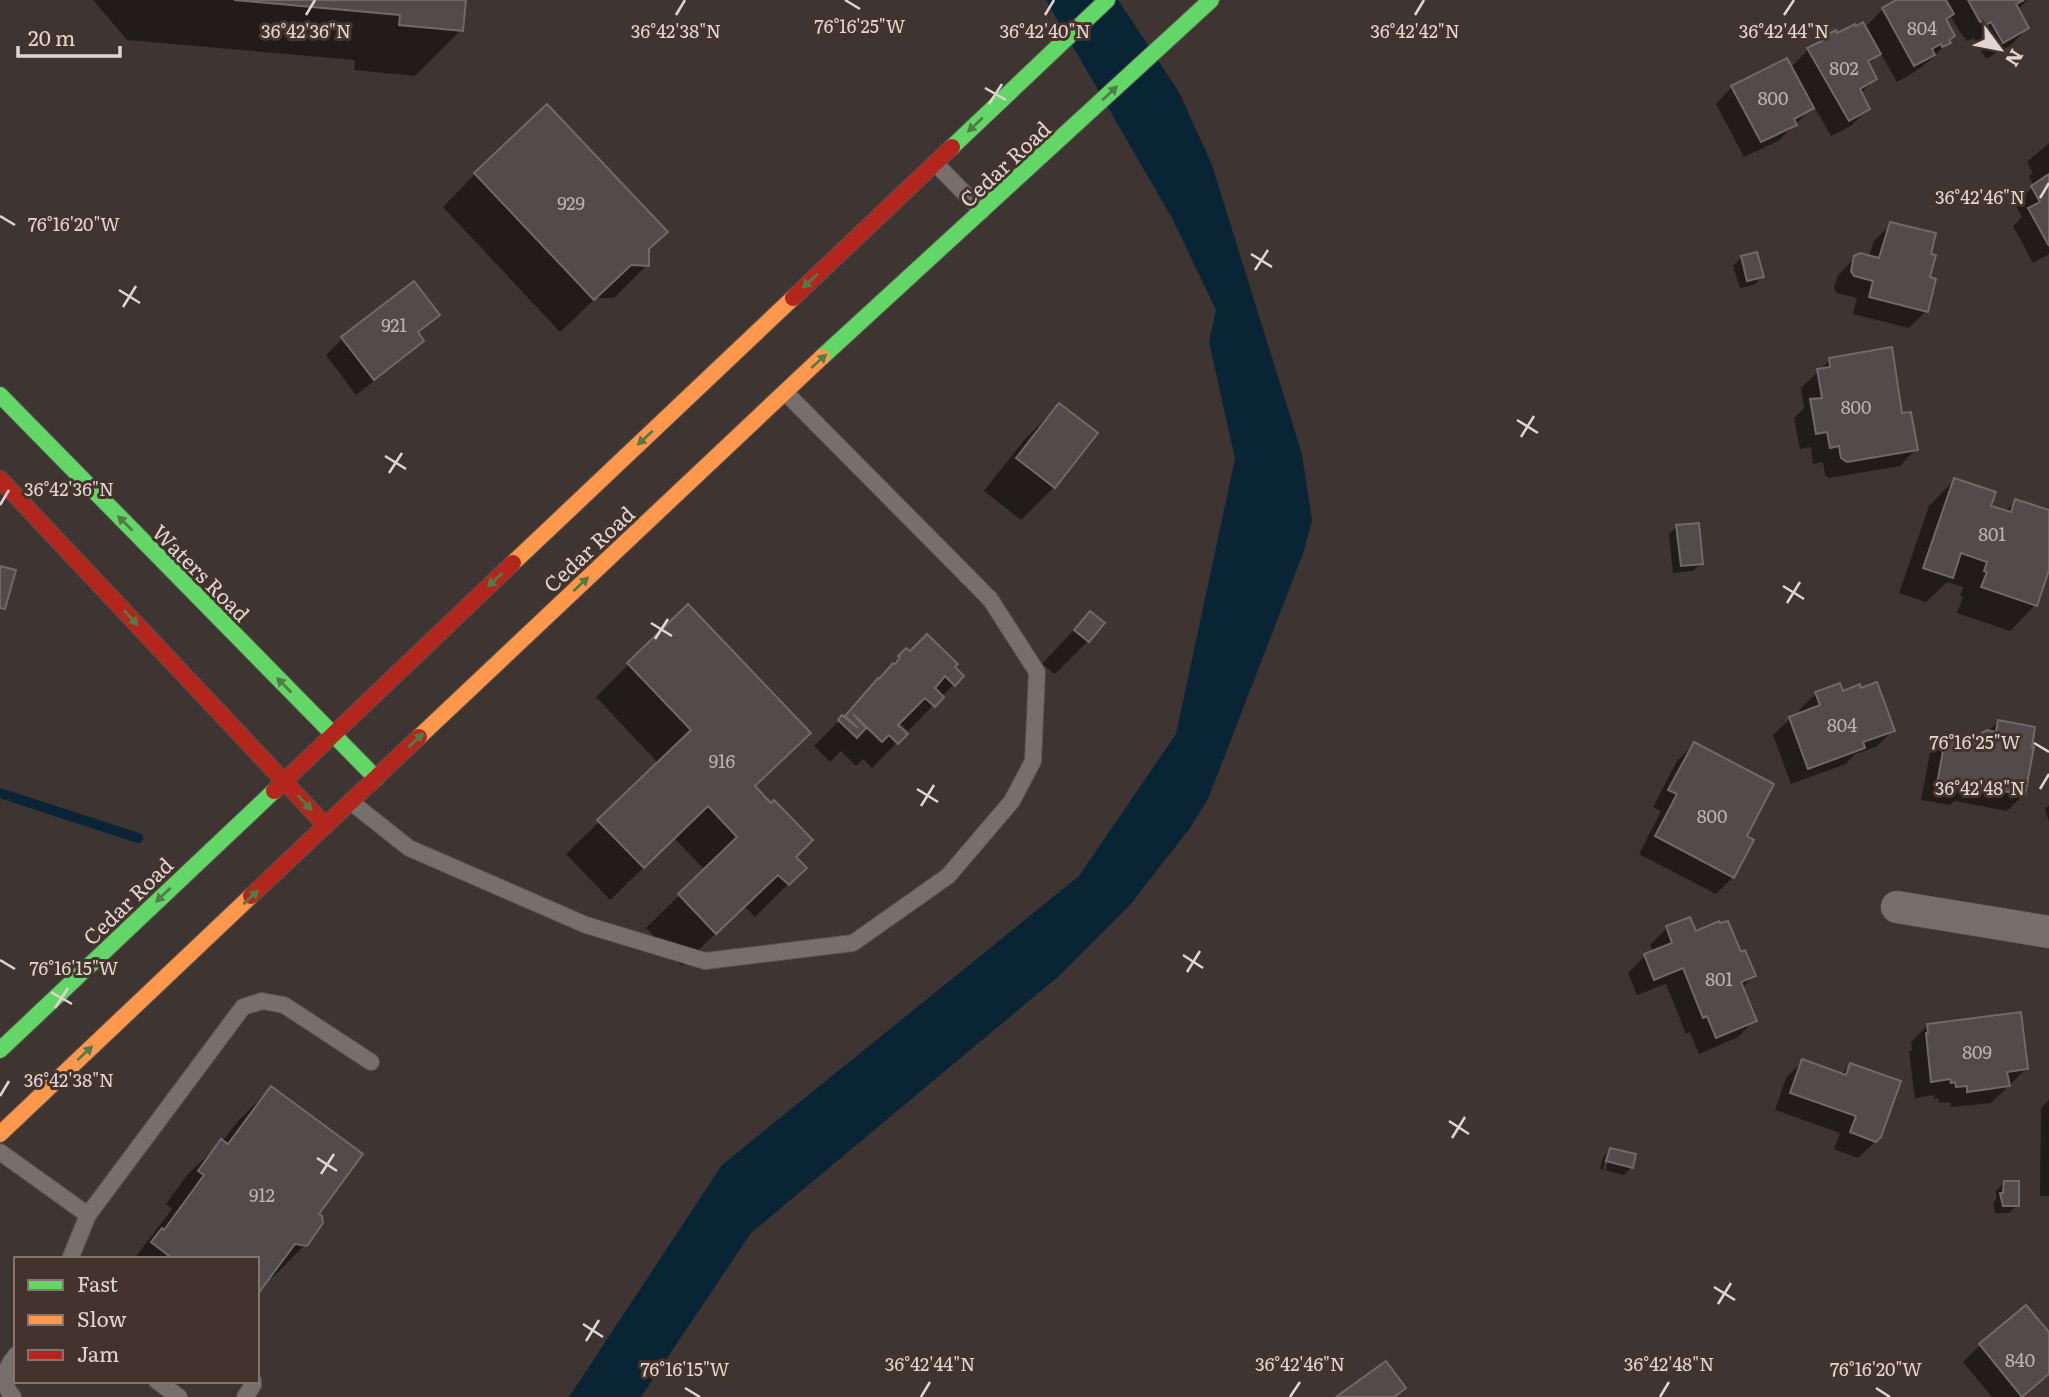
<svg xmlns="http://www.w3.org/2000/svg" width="2049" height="1397" font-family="Literata,serif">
<rect width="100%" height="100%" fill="#3e3532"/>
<!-- water -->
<path fill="#092435" d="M1046,0H1118L1179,92L1212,165L1302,454L1312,520L1304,551L1208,799L1190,828L1129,906L1060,975L751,1233L641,1397H569L722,1165L1079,876L1176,734L1235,459L1209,342L1216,310L1173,220Z"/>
<!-- shadow -->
<g fill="#0007" fill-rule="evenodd">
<path d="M93,0H464L461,30L415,76L354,70L355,60L127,40Z"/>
<path d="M1897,0H2028L2017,10L2027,28L2011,45L1986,59L1974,38L1967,41L1964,36L1963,37L1950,15L1945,21L1953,36L1932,59L1916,71L1897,82L1880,52L1868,65L1875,79L1860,94L1868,109L1851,126L1831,136L1814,106L1778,141L1744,157L1716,104L1732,87L1790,68L1808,50L1835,33L1836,36L1864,28L1883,9Z"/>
<path d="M2049,143V254L2033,263L2013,226L2022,217L2015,204L2034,186L2029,176L2033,173L2027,162Z"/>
<path d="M475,174L648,250L647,265L614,298H596L560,332L443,207Z"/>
<path d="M1891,224L1929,255L1926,311L1909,328L1853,314L1857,298L1837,293L1834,288L1838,275L1855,258L1869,257L1874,241Z"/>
<path d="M1756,254L1762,277L1754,285L1740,288L1733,266L1741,258Z"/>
<path d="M438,315L417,335L422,341L405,357L356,395L326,355L343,338Z"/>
<path d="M1830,360L1916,449L1900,466L1829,478L1825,475L1823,462L1813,464L1811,447L1800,449L1794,418L1804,408L1801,388Z"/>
<path d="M1059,405L1096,434L1054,487L1021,520L984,491L1026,438Z"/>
<path d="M1954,480L1989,507L2005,512L2016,501L2049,512V565L2035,605L2010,631L1957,613L1963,597L1960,596L1963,587L1947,582L1926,602L1899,593L1929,506Z"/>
<path d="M1677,526L1701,563L1693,571L1673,573L1669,534Z"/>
<path d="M1090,613L1088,641L1055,674L1042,664Z"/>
<path d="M906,650L952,668L962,676L908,731L899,722L896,725L905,734L872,768L863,759L856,766L841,751L830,762L814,746L842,718L856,731L862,729L846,715ZM853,711L869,730L867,731L850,715Z"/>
<path d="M629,664L753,787L794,857L804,868L755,917L744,906L682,966L646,928L705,870L674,838L610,900L566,854L659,764L596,697Z"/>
<path d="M1816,694L1893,730L1876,747L1855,754L1846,764L1791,784L1773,735L1790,719L1800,714L1799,710Z"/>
<path d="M1999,722L2024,794L2007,811L1955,801L1950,805L1921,800L1930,753L1946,736L1977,740Z"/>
<path d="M1694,744L1745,837L1733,877L1716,894L1639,854L1661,811L1653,807L1677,761Z"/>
<path d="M2049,805V822L2045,809Z"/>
<path d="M1667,928L1695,933L1754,976L1742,988L1755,1020L1738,1037L1699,1054L1690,1032L1686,1034L1666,984L1637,995L1628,973L1645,956L1653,952L1650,945Z"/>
<path d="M1928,1025L2026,1069L1991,1103L1951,1107L1950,1102L1939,1103L1938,1098L1934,1099V1095L1915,1098L1909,1052L1912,1050L1911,1042Z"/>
<path d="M1803,1061L1841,1075L1850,1065L1880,1137L1858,1158L1834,1149L1840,1133L1775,1110L1786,1078Z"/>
<path d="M271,1088L317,1214L305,1245L272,1278L269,1277L257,1295V1259H134L172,1209L166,1204L188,1174L222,1142L238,1121Z"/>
<path d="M2049,1100V1196H2040L2041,1108Z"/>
<path d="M1611,1149L1632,1167L1624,1175L1600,1169L1603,1157ZM1606,1156H1609L1606,1170L1603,1169Z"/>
<path d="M2004,1183L2017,1205L2009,1213H1995L1993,1203L1996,1200V1191Z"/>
<path d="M2049,1335V1375L2023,1397H1992L1963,1362L1980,1345Z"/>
</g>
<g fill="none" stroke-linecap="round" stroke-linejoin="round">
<!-- stream -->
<path stroke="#092435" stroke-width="10" d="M0,793L138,838"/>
</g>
<!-- building -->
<g fill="#534b4b" stroke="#716968" stroke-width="2">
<path d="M234,0H466L463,31L399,25L400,15Z"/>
<path d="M1896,0H1946L1954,14L1946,19L1955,36L1949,40L1951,43L1942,47L1941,44L1932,49L1935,55L1914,66L1882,8Z"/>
<path d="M1968,0H2024L2016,4L2029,28L2003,43L1991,22L1984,26L1982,21L1980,22Z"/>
<path d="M1863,22L1881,54L1868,61L1877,79L1860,89L1870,109L1849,121L1807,48L1828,38L1826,35L1836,30L1837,33L1855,24L1856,26Z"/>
<path d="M1787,58L1814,108L1794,119L1797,125L1761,142L1731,86Z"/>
<path d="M547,104L668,232L649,249V266L631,265L594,300L474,173Z"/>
<path d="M2049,174V246L2028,208L2040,202L2031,186Z"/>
<path d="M1890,222L1936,233L1931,254L1936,255L1930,277L1936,279L1928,312L1869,297L1873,281L1854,276L1851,271L1854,256L1860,253L1879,258Z"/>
<path d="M1757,252L1764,277L1747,281L1741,256Z"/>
<path d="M414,281L440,315L418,332L424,341L374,380L341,337Z"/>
<path d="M1892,347L1902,413L1911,412L1918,450L1847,462L1841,458L1839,446L1830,448L1827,432L1816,434L1810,399L1822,398L1817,369L1830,367L1829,358Z"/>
<path d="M1059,403L1098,433L1055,488L1016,458Z"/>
<path d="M1954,478L1996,492L1991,506L2011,512L2015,499L2049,510V570L2037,606L1981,587L1987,572L1984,571L1987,562L1961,553L1953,578L1923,568Z"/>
<path d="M1699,523L1703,564L1681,566L1676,525Z"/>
<path d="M0,566L16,570L5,609L0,608Z"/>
<path d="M688,604L811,733L755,786L771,803L774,800L813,840L796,857L807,868L789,885L778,875L716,934L678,894L737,837L708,806L644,868L597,820L691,730L627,663Z"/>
<path d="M1090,611L1105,623L1089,642L1074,630Z"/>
<path d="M927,634L958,664L955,667L964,676L955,686L945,676L935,688L944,697L935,707L925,698L898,725L908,734L898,744L889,735L882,742L853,714L866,728L857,738L838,720L842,715L858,728L845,716L878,678L879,679L893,663L895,664L900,657L898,656L906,648L910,651Z"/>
<path d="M1877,682L1895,731L1863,742L1865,748L1808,769L1789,717L1820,705L1815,692L1840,683L1843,691L1860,684L1861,688Z"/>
<path d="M1998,720L2035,727L2032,747H2034L2025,795L1970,785L1969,789L1937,784L1946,734L1980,738V734L1987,730L1996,732Z"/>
<path d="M1694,742L1774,784L1747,836L1754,840L1734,878L1655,836L1677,794L1668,790Z"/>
<path d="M1690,917L1696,931L1719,921L1720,923L1728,921L1741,952L1745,950L1756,976L1741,982L1757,1021L1716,1038L1707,1016L1703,1018L1683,968L1654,980L1644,954L1672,943L1666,926Z"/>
<path d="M2021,1012L2028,1069L2007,1072L2010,1086L1967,1092V1086L1956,1087L1955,1082L1951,1083L1950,1079L1931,1082L1926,1033H1928L1927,1024Z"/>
<path d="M1802,1059L1846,1075L1850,1063L1901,1081L1881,1137L1876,1142L1850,1132L1856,1116L1790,1093Z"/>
<path d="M271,1086L363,1154L319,1214L322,1216L323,1223L307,1246L295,1244L257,1295V1259H173L151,1242L162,1228L164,1230L204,1175L198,1171L221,1139L228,1144Z"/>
<path d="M1610,1148L1636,1154L1633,1168L1606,1161Z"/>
<path d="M2004,1181H2019V1206H2003L2000,1193H2003Z"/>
<path d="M2026,1305L2049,1332V1374L2022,1397L1979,1344Z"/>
<path d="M1386,1361L1406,1388L1394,1397H1336Z"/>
</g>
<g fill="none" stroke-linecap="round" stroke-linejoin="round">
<defs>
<g id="lane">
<path d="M935,163L982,211"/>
<path d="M351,802L409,848L586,925L705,961L853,943L948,876L1012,801L1033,761L1037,672L990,599L785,392"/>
<path d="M0,1152L88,1215L243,1007L262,1001L284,1005L371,1062"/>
<path d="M70,1259L88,1215"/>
<path d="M157,1381L179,1397"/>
<path d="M13,1397C0,1382 4,1369 16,1355"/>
<path d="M245,1397L253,1385V1381"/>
</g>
<path id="street" d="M1897,907L2049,932"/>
<g id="fast">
<path d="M952,147L1107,0"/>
<path d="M822,357L1211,0"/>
<path d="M0,395L376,778"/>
<path d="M0,1050L274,791"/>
</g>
<g id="slow">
<path d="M513,563L793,298"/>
<path d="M419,737L822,357"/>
<path d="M0,1134L251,896"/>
</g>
<g id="jam">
<path d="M793,298L952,147"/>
<path d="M0,479L326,826"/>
<path d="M274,791L513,563"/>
<path d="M251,896L419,737"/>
</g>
</defs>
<!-- lane casing -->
<use href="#lane" stroke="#59524e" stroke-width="18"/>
<!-- street casing -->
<use href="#street" stroke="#59524e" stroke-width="33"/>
<!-- fast casing -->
<use href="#fast" stroke="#59524e" stroke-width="18"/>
<!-- slow casing -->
<use href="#slow" stroke="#59524e" stroke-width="18"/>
<!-- jam casing -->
<use href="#jam" stroke="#59524e" stroke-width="18"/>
<!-- lane -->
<use href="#lane" stroke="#766f6c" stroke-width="16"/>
<!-- street -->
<use href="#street" stroke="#766f6c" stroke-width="32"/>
<!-- fast -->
<use href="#fast" stroke="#63d668" stroke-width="16"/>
<!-- slow -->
<use href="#slow" stroke="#ff974d" stroke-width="16"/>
<!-- jam -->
<use href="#jam" stroke="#b3261e" stroke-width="16"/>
</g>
<!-- one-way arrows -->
<defs><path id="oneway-solid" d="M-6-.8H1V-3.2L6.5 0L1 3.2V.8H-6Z" transform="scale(1.75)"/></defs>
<g fill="#527c47">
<use href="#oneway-solid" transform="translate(1110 93) rotate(-43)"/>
<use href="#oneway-solid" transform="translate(975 125) rotate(137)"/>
<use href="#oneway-solid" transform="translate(810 281) rotate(137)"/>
<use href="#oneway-solid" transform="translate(819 361) rotate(-42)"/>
<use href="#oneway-solid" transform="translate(645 438) rotate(137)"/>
<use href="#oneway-solid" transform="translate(125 523) rotate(-135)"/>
<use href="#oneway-solid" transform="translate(495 580) rotate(137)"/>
<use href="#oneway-solid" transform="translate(581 584) rotate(-43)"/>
<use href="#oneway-solid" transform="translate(131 618) rotate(47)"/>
<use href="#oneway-solid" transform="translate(284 685) rotate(-135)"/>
<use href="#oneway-solid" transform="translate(416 740) rotate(-43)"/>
<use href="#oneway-solid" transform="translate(305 803) rotate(47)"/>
<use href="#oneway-solid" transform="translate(163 895) rotate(136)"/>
<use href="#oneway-solid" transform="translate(251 897) rotate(-43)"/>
<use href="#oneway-solid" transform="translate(85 1053) rotate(-43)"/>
</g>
<!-- ticks -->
<path fill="none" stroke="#e0d5d0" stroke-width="2.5" d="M845,0L860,9M306,15L315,0M676,15L685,0M1045,15L1054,0M1415,15L1424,0M1784,15L1794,0M985,88L1006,100M989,104L1002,84M2040,198L2049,183M0,216L15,225M1251,254L1272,267M1255,270L1268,250M119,290L140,303M123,307L136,286M1517,420L1538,433M1521,437L1534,416M385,456L406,469M389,473L402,453M0,505L9,490M1783,586L1804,599M1787,603L1800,582M651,623L672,636M655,639L668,619M2034,743L2049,752M917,789L938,802M2040,789L2049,774M921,806L934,785M1183,955L1203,968M0,960L15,969M1187,972L1200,951M51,992L72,1004M55,1008L68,988M0,1096L9,1081M1449,1121L1469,1134M1452,1138L1465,1117M317,1158L337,1171M321,1174L334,1154M1714,1287L1735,1300M1718,1304L1731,1283M583,1324L603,1337M586,1341L599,1320M685,1388L700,1397M1876,1388L1890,1397M921,1397L930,1382M1290,1397L1300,1382M1660,1397L1669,1382"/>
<g text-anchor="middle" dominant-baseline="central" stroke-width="6" stroke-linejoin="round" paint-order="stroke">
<!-- number labels -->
<g font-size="18" fill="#bdb2af">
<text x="1922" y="27">804</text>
<text x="1844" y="67">802</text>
<text x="1773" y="97">800</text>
<text x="571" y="202">929</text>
<text x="394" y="324">921</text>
<text x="1856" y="406">800</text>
<text x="1992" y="533">801</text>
<text x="1842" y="724">804</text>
<text x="722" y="760">916</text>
<text x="1712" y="815">800</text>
<text x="1719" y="978">801</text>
<text x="1977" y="1051">809</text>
<text x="262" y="1194">912</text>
<text x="2020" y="1359">840</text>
</g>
<!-- street labels -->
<g font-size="21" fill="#e0d5d0" stroke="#44332c">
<text transform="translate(1004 163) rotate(-43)">Cedar Road</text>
<text transform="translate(588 548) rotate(-43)">Cedar Road</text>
<text transform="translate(202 572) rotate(45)">Waters Road</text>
<text transform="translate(127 900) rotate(-44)">Cedar Road</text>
</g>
</g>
<g font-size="18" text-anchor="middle" fill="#e0d5d0" stroke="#44332c" stroke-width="6" stroke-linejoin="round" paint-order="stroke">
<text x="860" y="33">76°16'25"W</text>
<text x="306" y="38">36°42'36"N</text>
<text x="676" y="38">36°42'38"N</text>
<text x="1045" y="38">36°42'40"N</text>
<text x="1415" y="38">36°42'42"N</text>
<text x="1784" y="38">36°42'44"N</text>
<text x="1980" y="204">36°42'46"N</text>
<text x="74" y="231">76°16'20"W</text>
<text x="69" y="496">36°42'36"N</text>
<text x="1975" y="749">76°16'25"W</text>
<text x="1980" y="795">36°42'48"N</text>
<text x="74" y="975">76°16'15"W</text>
<text x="69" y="1087">36°42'38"N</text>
<text x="930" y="1371">36°42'44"N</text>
<text x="1300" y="1371">36°42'46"N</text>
<text x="1669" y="1371">36°42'48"N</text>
<text x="685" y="1376">76°16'15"W</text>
<text x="1876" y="1376">76°16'20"W</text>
</g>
<!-- legend -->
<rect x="14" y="1257" width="245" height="126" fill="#44332c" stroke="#82746e" stroke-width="2"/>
<rect x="28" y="1280" width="35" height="10" fill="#63d668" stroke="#82746e" stroke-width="2"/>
<text x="77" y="1292" font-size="21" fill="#e0d5d0">Fast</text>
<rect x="28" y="1315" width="35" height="10" fill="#ff974d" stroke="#82746e" stroke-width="2"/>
<text x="77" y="1327" font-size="21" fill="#e0d5d0">Slow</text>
<rect x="28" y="1350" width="35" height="10" fill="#b3261e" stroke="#82746e" stroke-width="2"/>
<text x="77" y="1362" font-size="21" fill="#e0d5d0">Jam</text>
<!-- north arrow -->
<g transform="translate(2000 49) rotate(122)" stroke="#44332c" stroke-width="5" paint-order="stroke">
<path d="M0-5L12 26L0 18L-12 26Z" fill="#e0d5d0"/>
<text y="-10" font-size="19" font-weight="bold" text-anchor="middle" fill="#e0d5d0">N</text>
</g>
<!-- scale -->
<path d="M18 46v10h102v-10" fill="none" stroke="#e0d5d0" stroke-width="3.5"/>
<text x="28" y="46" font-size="21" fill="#e0d5d0" stroke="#44332c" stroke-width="5" paint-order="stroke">20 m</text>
</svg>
